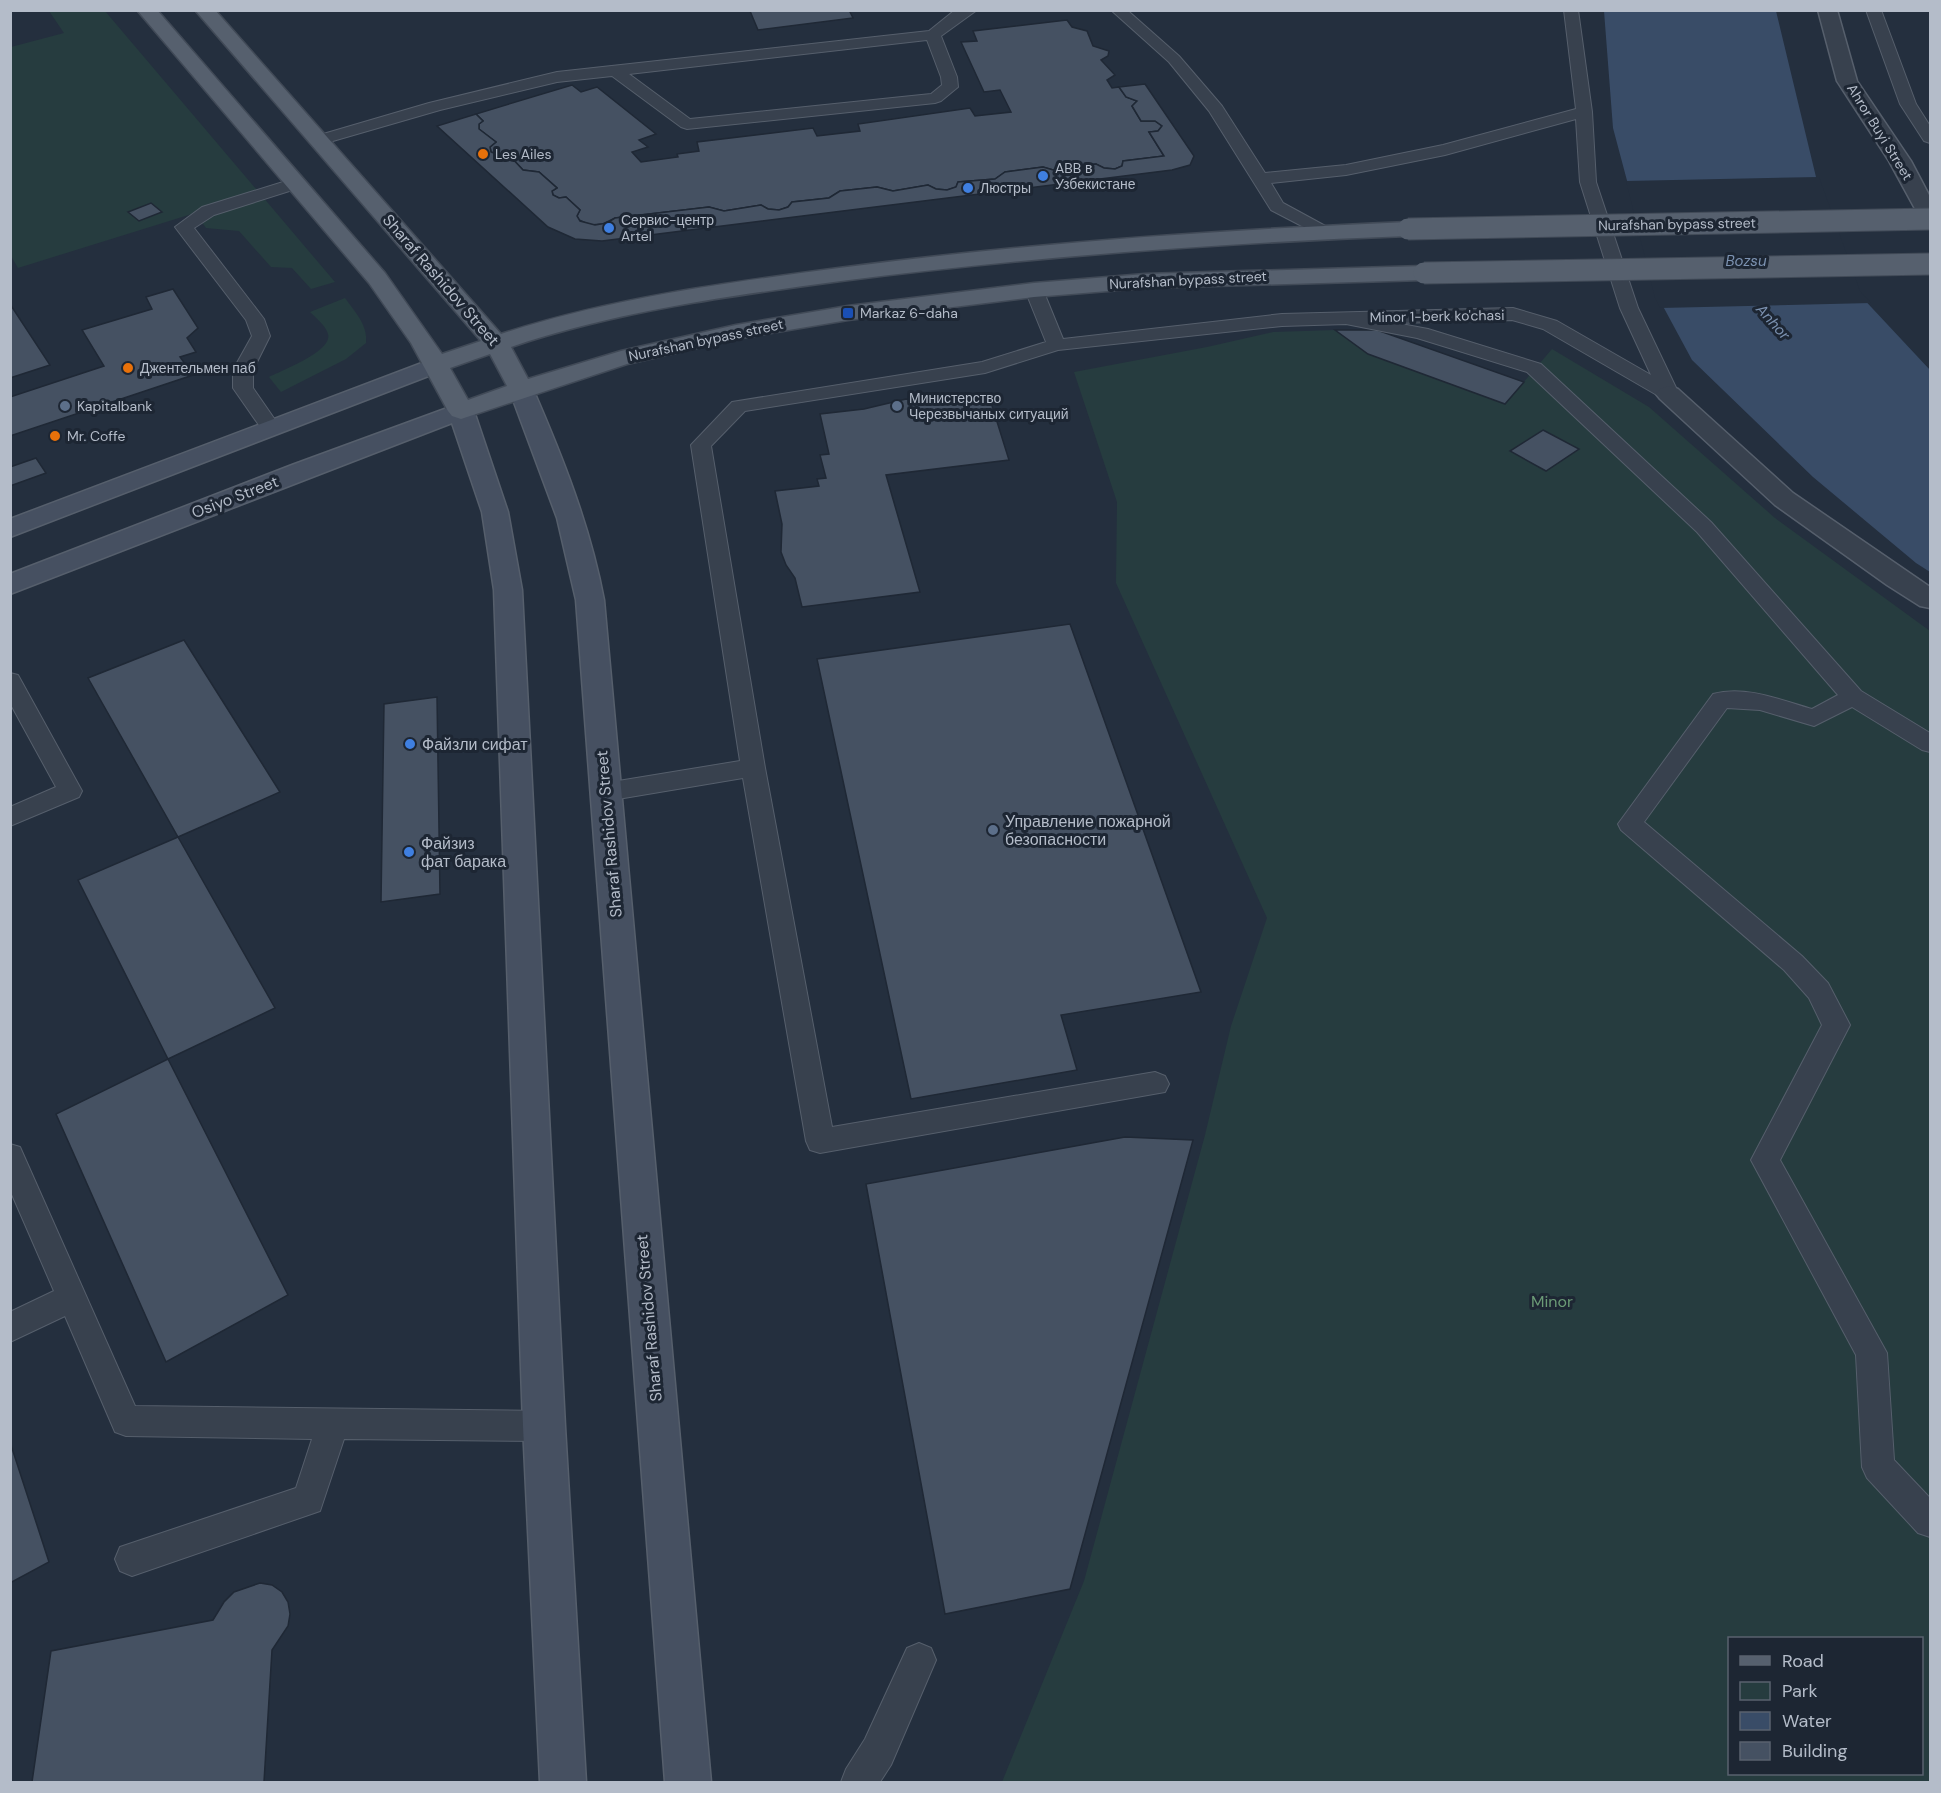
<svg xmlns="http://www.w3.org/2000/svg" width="1941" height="1793" font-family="'DM Sans',sans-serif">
<rect width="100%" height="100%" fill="#242f3e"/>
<!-- green -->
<g fill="#263c3f" fill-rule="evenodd">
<path d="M49,11H105L335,282L311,289L292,268L271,267L239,231L206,228L195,213L18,268L11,256V47L64,33Z"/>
<path d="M345,298C355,312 368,325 366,343L346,359L281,392L269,377C283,370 333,351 328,334C326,326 316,318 310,312Z"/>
<path d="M1335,330L1368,354L1505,404L1552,349L1649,407L1775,518L1930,631V1782H1002L1084,1581L1205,1135L1231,1026L1267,918L1116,583L1117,502L1074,372L1207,347L1273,332ZM1730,1638H1922V1774H1730Z"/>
</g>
<!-- water -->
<path fill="#394c67" d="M1604,11H1776L1816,177L1858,293L1930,370V572L1916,563L1813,477L1692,360L1658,297L1613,128Z"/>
<!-- pier -->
<path fill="#242f3e" d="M1819,177L1860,291L1871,303L1660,308L1655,298L1626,181Z"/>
<!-- building -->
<g fill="#455162" stroke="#1f2835" stroke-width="1.5">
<path d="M849,10L853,18L758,30L750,11Z"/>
<path d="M1067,20L1072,27L1087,31L1093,46L1109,51L1108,56L1101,60L1115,75L1107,80L1112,88L1119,87L1126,97L1137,101L1132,106L1141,121H1155L1162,126L1158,131L1149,132L1164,156L1123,161L1122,166L1115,169L1104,168L1096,164L1070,167L1060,172L1043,167L1005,172L995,179L958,182L956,187L947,190L936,189L928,185L893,191L877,187L840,191L829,198L792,202L788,207L779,210L768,209L761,205L724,211L709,207L615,218L603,224L590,225L579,220L577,216L580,210L566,197L559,198L553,195L552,191L557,188L539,172L523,170L509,155H499L491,152L490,147L496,142L479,129V124L483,121L476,114L572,85L581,92L597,87L656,134L639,140L648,147L632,152L641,162L678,157L677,154L699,151L697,142L813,128L817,136L860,131L858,124L970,108L975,116L1011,112L1000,90L984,92L961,42L977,41L973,31Z"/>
<path d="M1145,84L1194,156L1190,165L1172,170L602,241L575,239L548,227L437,126L476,114L483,121L479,124V129L496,142L490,147L491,152L499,155H509L523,170L539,172L557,188L552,191L553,195L559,198L566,197L580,210L577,216L580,221L595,225L607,223L615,218L709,207L724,211L761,205L768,209L779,210L788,207L792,202L829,198L840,191L877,187L893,191L928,185L936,189L947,190L956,187L958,182L995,179L1005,172L1043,167L1060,172L1070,167L1096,164L1104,168L1115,169L1122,166L1123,161L1164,156L1149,132L1158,131L1162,126L1155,121H1141L1132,106L1137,101L1126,97L1119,87Z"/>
<path d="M151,203L162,212L139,221L128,212Z"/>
<path d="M173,289L198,328L187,338L196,352L180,357L193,375L10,436V397L104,366L82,330L152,309L146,297Z"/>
<path d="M10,304L50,365L10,378Z"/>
<path d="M1335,330H1377L1524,382L1505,404L1368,354Z"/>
<path d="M989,396L1009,460L886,475L920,592L802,607L795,578L786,565L781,552L782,524L775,491L819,486L817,479L826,478L820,455L829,454L820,414L864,409L906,399L944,400Z"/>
<path d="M1543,430L1579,449L1546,471L1510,451Z"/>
<path d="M36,458L46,473L10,486V467Z"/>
<path d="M1070,624L1201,992L1061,1015L1077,1070L911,1099L817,659Z"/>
<path d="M184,640L280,792L178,837L88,678Z"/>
<path d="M437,697L440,894L381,902L384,704Z"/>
<path d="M178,837L275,1008L168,1059L78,880Z"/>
<path d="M168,1059L288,1295L166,1362L56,1114Z"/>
<path d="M1125,1137L1193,1140L1070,1589L945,1614L866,1184Z"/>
<path d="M10,1442L49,1562L10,1583Z"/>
<path d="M260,1583L272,1585L282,1592L288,1602L290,1614L288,1626L272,1650L264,1782H32L51,1651L213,1620L224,1602L234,1592Z"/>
</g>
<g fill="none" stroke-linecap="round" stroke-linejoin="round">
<defs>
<g id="service">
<path d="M955,10H977L941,36L957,77L958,87L941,101L935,103L687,129L681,127L612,76L557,82L440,110L319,145L311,140L313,137L429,103L557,72L929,31ZM927,40L941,77L942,85L931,94L690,119L629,74Z"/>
<path d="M1111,10H1127L1179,56L1222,106L1265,173L1346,165L1443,145L1576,109L1564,10H1578L1592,112L1596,182L1638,308L1679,394L1676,398H1662L1543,329L1512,320L1396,323L1428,329L1541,364L1711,522L1861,691L1930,733V752L1922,750L1852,707L1814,726L1760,710L1727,708L1644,822L1802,956L1828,983L1850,1025L1780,1160L1887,1353L1894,1460L1930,1498V1537L1918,1533L1867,1478L1862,1467L1856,1355L1751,1160L1822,1025L1809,998L1784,970L1621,830L1618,824L1713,694C1745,685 1781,700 1812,709L1838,695L1697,532L1527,372L1417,338L1346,324L1282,326L1058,350L985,373L745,411L711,446L765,768L832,1127L1155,1072L1165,1076L1169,1084L1165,1092L820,1153L810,1150L806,1141L743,778L606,801L597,798L594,792L597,786L606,783L740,761L691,445L732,402L982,362L1046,342L1025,290L1028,286H1040L1043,290L1063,339L1282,314L1513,308L1557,321L1651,375L1620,308L1580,182L1576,119L1445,155L1346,175L1271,183L1283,203L1329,228L1332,232L1329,236L1323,237L1271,210L1209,111L1169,62Z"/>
<path d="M1866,10H1881L1916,104L1930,126V143L1924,141L1900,104Z"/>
<path d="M296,178L302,179L304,183L302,187L214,215L194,228L264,319L270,336L253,370V388L280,427L277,431H263L233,388V370L252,336L246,320L175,227L202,207Z"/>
<path d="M10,673L18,675L82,791L79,797L10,826V807L56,787L10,703Z"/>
<path d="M10,1144L20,1147L24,1156L135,1406L544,1411L555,1415L560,1426L555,1437L544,1441L344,1439L320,1511L132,1576L120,1571L115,1559L120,1547L296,1488L312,1439L126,1436L115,1432L65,1316L10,1342V1312L54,1291L10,1190Z"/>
<path d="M919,1643L931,1648L936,1660L891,1765L880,1782H841L846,1769L865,1739L907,1648Z"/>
</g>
<g id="pedestrian">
<path d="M1818,10H1837L1857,81L1911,161L1930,197V223L1922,221L1919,216L1889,161L1837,81Z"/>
<path d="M1669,386L1678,389L1793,493L1930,587V608L1920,606L1887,585L1775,505L1660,399L1656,394L1660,389Z"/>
</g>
<g id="secondary">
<path d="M435,358L444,360L447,365L444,370L10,537V519Z"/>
<path d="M521,382L530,384L533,389C563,458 590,526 604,600L711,1782H665L576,600L557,518L509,389L512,384Z"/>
<path d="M461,403L470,406L474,411L508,512L522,590L565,1426L586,1782H540L523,1426L494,590L482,512L452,423L10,594V574L292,465Z"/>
</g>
<path id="primary" d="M137,10H157L385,273L442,354L481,341L195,10H215L501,334C611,298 725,283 839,268C1028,243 1218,230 1408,222L1416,224L1419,229L1416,234L1408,236C1218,243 1029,257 841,281C729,296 618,311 511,347L528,379L621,351L736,325L848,306L1034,283L1145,274L1424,266L1432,268L1436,273L1432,278L1424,280L1145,288L1034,297L848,320L736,339L627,364L461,419L452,416L448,411L411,343L369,283ZM490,354L507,386L468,400L450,368Z"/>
</defs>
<!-- service casing -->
<use href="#service" stroke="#565f6c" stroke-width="2"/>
<!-- pedestrian casing -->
<use href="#pedestrian" stroke="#565f6c" stroke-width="3"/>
<!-- secondary casing -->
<use href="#secondary" stroke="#565f6c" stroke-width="3"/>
<!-- primary casing -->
<use href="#primary" stroke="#414a57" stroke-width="3"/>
<!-- service -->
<use href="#service" fill="#38414e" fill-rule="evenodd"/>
<!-- pedestrian -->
<use href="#pedestrian" fill="#38414e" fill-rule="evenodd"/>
<!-- secondary -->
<use href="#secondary" fill="#465061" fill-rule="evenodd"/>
<!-- primary -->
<use href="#primary" fill="#56606e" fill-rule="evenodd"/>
<defs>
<g id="primary-bridge">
<path d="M1408,229L1930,219"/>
<path d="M1424,273L1930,264"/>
</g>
</defs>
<!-- primary-bridge casing -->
<use href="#primary-bridge" stroke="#414a57" stroke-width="23" stroke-linecap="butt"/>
<!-- primary-bridge -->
<use href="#primary-bridge" stroke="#56606e" stroke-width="21"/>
</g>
<!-- markers -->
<g fill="#e8710a" stroke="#1d2633" stroke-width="2">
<circle cx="483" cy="154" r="6"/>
<circle cx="128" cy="368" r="6"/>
<circle cx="55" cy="436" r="6"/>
</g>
<g fill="#3f7fe0" stroke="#1d2633" stroke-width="2">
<circle cx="1043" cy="176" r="6"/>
<circle cx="968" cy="188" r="6"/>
<circle cx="609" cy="228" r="6"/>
<circle cx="410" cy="744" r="6"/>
<circle cx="409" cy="852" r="6"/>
</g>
<rect fill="#1a4fb4" stroke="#1d2633" stroke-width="2" x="842" y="307" width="12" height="12" rx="3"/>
<g fill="#5c6f8a" stroke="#1d2633" stroke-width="2">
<circle cx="65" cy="406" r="6"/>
<circle cx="897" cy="406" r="6"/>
<circle cx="993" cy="830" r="6"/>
</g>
<g text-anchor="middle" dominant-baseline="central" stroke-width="6" stroke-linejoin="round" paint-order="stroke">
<!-- far-street labels -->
<g font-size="14" fill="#b4bcc9" stroke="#1d2633">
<text transform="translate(1880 132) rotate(58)">Ahror Buyi Street</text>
<text transform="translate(1677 224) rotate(-1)">Nurafshan bypass street</text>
<text transform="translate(1188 280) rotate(-3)">Nurafshan bypass street</text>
<text transform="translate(1437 316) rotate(-1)">Minor 1-berk ko'chasi</text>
<text transform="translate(706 340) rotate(-12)">Nurafshan bypass street</text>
</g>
<!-- far-poi labels -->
<g font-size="14" fill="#b4bcc9" stroke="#1d2633" text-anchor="start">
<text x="495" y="154">Les Ailes</text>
<text x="1055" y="168">ABB в<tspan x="1055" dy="16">Узбекистане</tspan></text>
<text x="980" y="188">Люстры</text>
<text x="621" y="220">Сервис-центр<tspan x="621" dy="16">Artel</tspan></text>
<text x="860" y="313">Markaz 6-daha</text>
<text x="140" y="368">Джентельмен паб</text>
<text x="909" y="398">Министерство<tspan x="909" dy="16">Черезвычаных ситуаций</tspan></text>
<text x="77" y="406">Kapitalbank</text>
<text x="67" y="436">Mr. Coffe</text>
</g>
<!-- far-water labels -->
<g font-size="15" font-style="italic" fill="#7c92b1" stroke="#1d2633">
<text x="1746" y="261">Bozsu</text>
<text transform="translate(1773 322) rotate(48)">Anhor</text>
</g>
<!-- street labels -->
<g font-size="16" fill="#b4bcc9" stroke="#1d2633">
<text transform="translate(441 280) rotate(49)">Sharaf Rashidov Street</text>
<text transform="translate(235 497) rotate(-21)">Osiyo Street</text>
<text transform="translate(609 834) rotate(-95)">Sharaf Rashidov Street</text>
<text transform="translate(649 1318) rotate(-95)">Sharaf Rashidov Street</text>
</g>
<!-- poi labels -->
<g font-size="16" fill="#b4bcc9" stroke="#1d2633" text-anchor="start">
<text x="422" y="744">Файзли сифат</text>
<text x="1005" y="821">Управление пожарной<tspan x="1005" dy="18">безопасности</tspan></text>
<text x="421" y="843">Файзиз<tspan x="421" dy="18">фат барака</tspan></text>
</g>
<!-- park labels -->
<g font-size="16" fill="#6b9a76" stroke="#1d2633">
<text x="1552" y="1301">Minor</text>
</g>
</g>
<!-- border -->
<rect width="1941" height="1793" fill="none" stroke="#b4bcc9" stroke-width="24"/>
<!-- legend -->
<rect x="1728" y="1637" width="195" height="138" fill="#1d2633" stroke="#59626f" stroke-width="1.5"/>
<rect x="1740" y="1656" width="30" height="9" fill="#56606e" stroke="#59626f" stroke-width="1.5"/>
<text x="1782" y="1667" font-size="18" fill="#b4bcc9">Road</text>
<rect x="1740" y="1682" width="30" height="18" fill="#263c3f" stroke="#59626f" stroke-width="1.5"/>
<text x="1782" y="1697" font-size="18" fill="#b4bcc9">Park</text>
<rect x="1740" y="1712" width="30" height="18" fill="#394c67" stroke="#59626f" stroke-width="1.5"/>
<text x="1782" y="1727" font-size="18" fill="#b4bcc9">Water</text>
<rect x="1740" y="1742" width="30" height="18" fill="#455162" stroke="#59626f" stroke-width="1.5"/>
<text x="1782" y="1757" font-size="18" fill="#b4bcc9">Building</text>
</svg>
